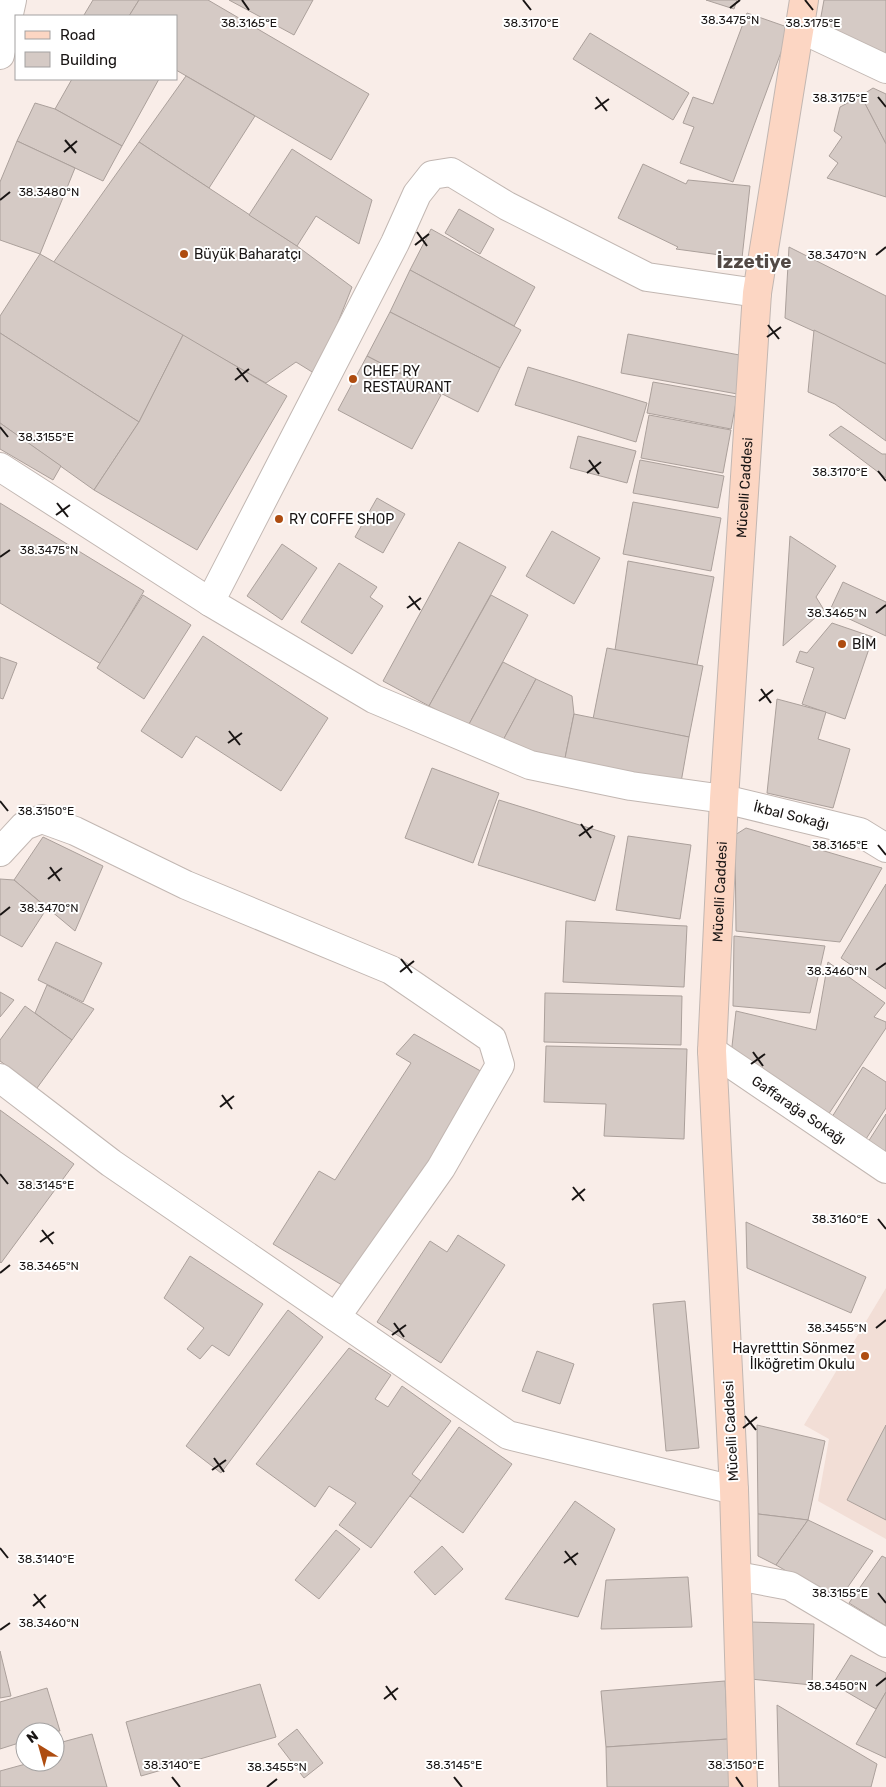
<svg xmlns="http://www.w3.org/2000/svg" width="886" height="1787" font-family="Rubik,sans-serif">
<rect width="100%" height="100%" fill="#f9ede8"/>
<!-- built -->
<path fill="#f2ded6" d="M886,1288V1539L818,1501L829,1439L804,1425Z"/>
<!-- building -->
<g fill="#d5cac5" stroke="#aba09b">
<path d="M93,0H139L129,16H86L84,15Z"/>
<path d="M139,0H208L369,94L331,160L176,70V16H129Z"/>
<path d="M229,0H313L294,35Z"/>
<path d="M706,0H737L734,9Z"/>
<path d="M824,0H886V56L820,22Z"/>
<path d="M747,13L790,28L733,182L680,163L694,127L683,123L693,97L713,104Z"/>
<path d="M590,33L689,93L673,120L573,59Z"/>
<path d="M186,76L255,116L209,188L139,142Z"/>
<path d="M72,79H159L122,146L55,109Z"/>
<path d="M873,88L886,94V144L861,96Z"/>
<path d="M861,96L886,144V197L827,178L838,163L829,156L842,137L834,131L840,107Z"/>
<path d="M35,103L55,109L122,146L103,181L17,141Z"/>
<path d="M17,141L75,168L40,254L0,240V182Z"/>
<path d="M139,142L297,246L352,287L317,375L296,362L266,383L53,263Z"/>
<path d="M292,149L372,200L359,244L316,216L297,246L249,215Z"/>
<path d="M643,164L686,184L688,180L750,186L742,258L676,249L678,247L618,218Z"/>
<path d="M459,209L494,229L480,254L445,233Z"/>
<path d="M431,229L535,287L514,326L410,270Z"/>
<path d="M789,247L886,296V364L785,318Z"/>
<path d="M40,254L183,335L139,422L0,333V316Z"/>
<path d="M410,270L521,330L500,368L390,312Z"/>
<path d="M390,312L500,368L478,412L367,356Z"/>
<path d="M814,330L886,364V441L835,404L808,392Z"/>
<path d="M0,333L139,422L94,490L0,423Z"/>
<path d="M628,334L750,357L743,395L621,373Z"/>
<path d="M183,335L287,396L197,550L94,490L139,422Z"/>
<path d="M367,356L441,395L412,449L338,410Z"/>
<path d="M528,367L647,403L636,442L515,405Z"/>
<path d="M653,382L737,397L731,429L647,413Z"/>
<path d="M649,415L731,430L723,473L641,458Z"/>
<path d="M0,423L61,466L53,480L0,449Z"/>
<path d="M841,426L882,454H886V478L829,435Z"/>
<path d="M578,436L636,451L627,483L570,468Z"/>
<path d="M640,460L724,476L718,508L633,493Z"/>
<path d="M377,498L405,514L383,553L355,537Z"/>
<path d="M633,502L721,518L711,571L623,554Z"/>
<path d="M0,503L144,591L101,664L0,603Z"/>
<path d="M552,531L600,558L574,604L526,576Z"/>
<path d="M790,536L836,566L816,597L824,610L783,646Z"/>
<path d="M459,542L506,567L429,706L383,681Z"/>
<path d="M282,544L317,568L282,620L247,596Z"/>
<path d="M628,561L714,577L697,665L615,650Z"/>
<path d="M339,563L377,587L370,597L383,606L352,654L301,622Z"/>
<path d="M843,582L886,602V636L830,610Z"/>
<path d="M143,595L191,625L144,699L97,668Z"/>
<path d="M491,595L528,615L468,726L429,706Z"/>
<path d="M832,623L873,637L845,719L802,704L814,668L796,662L800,651L807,653Z"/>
<path d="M203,636L328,718L281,791L196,736L182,758L141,731Z"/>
<path d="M607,648L703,666L689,737L593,719Z"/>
<path d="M0,657L17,663L3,699L0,698Z"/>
<path d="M503,662L536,679L501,744L468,726Z"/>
<path d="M536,679L572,696L574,714L564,763L501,744Z"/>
<path d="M777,699L826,712L818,739L850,749L833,808L767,793Z"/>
<path d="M574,714L689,737L680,788L564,763Z"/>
<path d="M432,768L499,793L473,863L405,838Z"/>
<path d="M499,800L615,836L595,901L478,865Z"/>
<path d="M746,828L882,868L840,942L736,931L735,835Z"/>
<path d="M628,836L691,845L680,919L616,910Z"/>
<path d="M43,837L103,866L75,931L14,880Z"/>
<path d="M0,879L14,880L47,908L22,947L0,935Z"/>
<path d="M886,884V989L841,958Z"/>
<path d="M566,921L687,926L684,987L563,982Z"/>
<path d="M734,936L825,946L810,1013L733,1006Z"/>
<path d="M56,942L102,963L83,1002L38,980Z"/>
<path d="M828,962L885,1003L874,1017L886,1022V1028L828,1115L731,1055L736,1011L816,1030Z"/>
<path d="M47,985L94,1009L72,1040L35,1013Z"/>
<path d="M0,992L14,1000L0,1017Z"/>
<path d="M545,993L682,996L681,1045L544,1042Z"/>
<path d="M25,1006L72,1040L37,1088L0,1061V1040Z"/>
<path d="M414,1034L486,1074L347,1288L273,1244L319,1171L335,1180L411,1063L396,1054Z"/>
<path d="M546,1046L687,1049L684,1139L604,1136L606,1104L544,1102Z"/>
<path d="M863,1067L886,1082V1108L866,1139L832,1117Z"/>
<path d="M0,1110L74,1164L1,1263L0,1262Z"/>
<path d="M886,1114V1154L868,1142Z"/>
<path d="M746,1222L866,1277L851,1313L747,1268Z"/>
<path d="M458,1235L505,1265L441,1363L377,1322L430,1241L447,1252Z"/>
<path d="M190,1256L263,1304L229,1356L212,1345L200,1359L187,1349L204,1328L164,1298Z"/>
<path d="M685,1301L699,1448L666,1451L653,1304Z"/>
<path d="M288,1310L323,1337L221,1473L186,1446Z"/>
<path d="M349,1348L391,1375L375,1399L388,1407L402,1386L451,1421L412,1474L421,1481L371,1548L339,1525L356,1503L329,1486L315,1507L256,1464Z"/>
<path d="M537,1351L574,1364L560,1404L522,1391Z"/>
<path d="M757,1425L825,1441L808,1520L758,1514Z"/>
<path d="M886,1425V1520L847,1500Z"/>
<path d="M459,1427L512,1464L463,1533L410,1496Z"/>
<path d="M575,1501L615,1529L578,1617L505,1599Z"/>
<path d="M758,1514L808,1520L776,1565L758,1556Z"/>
<path d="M808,1520L873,1551L838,1601L776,1565Z"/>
<path d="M336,1530L360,1549L319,1599L295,1580Z"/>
<path d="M442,1546L463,1569L435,1595L414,1572Z"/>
<path d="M882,1556L886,1558V1626L849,1603Z"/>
<path d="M688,1577L692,1627L601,1629L606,1580Z"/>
<path d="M751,1622L814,1624L812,1685L750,1679Z"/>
<path d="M0,1651L11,1696L0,1698Z"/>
<path d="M851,1655L886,1673V1692L876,1709L833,1684Z"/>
<path d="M725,1681L728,1739L606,1747L601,1691Z"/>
<path d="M260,1684L276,1737L141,1776L126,1722Z"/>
<path d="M47,1688L60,1731L25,1732V1741L0,1749V1702Z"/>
<path d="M886,1692V1758L856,1744Z"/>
<path d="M777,1705L877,1764L871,1787H779Z"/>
<path d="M297,1729L323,1763L304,1778L278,1744Z"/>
<path d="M92,1734L107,1787H0V1771L33,1762H55V1744Z"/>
<path d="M728,1739L729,1787H607L606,1747Z"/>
</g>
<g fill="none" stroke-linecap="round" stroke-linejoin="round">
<defs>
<g id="street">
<path d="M799,28L886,69"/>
<path d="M0,55L12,0"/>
<path id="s1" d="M0,467L210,602L374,699L530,765L631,786L724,799L860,832L886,848"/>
<path d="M210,602L395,243L417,194L432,175L451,172L507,206L647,277L757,293"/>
<path d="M0,852L24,826L42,819L75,831L186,885L391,970L492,1039L500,1065L441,1168L336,1317"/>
<path id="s2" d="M712,1051L886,1169"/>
<path d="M0,1078L111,1163L508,1435L734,1490"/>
<path d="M737,1576L790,1586L886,1643"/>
</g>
<g id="secondary">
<path id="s3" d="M743,1787L734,1490L712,1051L724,799L757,293L804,0"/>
</g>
</defs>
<!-- street casing -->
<use href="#street" stroke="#c2b7b2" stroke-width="30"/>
<!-- secondary casing -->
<use href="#secondary" stroke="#c2b7b2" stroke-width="30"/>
<!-- street -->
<use href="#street" stroke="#fff" stroke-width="28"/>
<!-- secondary -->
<use href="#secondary" stroke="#fcd6c3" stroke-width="28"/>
</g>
<!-- ticks -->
<path fill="none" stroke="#191514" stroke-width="2" d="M242,0L249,10M523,0L531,10M805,0L813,10M730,8L740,0M596,97L607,111M878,97L886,107M595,109L609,99M65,140L76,153M64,152L77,141M0,200L10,192M417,232L427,246M415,245L429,234M876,255L886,247M768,325L779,339M767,337L781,327M237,368L248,382M235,380L249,369M0,427L8,437M589,460L599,474M878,471L886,481M587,473L601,462M57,503L68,517M56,515L70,505M0,557L10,550M409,596L420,610M407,608L421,598M876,613L886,605M761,689L771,703M759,701L773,690M229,731L240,745M228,743L242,733M0,801L8,811M581,824L591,838M579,836L593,826M878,845L886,855M50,867L60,881M48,879L62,868M0,915L10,907M401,959L412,973M876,970L886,963M400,972L414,961M753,1052L763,1066M751,1064L765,1054M222,1095L232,1109M220,1107L234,1096M0,1174L8,1184M573,1187L584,1201M572,1200L585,1189M878,1219L886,1229M42,1230L53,1244M40,1242L54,1232M0,1273L10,1265M394,1323L404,1337M876,1328L886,1320M392,1335L406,1325M745,1416L756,1430M743,1428L757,1417M214,1458L224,1472M212,1470L226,1460M0,1548L8,1558M565,1551L576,1565M564,1563L578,1553M878,1593L886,1603M34,1594L45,1608M33,1606L46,1595M0,1630L10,1623M386,1686L396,1700M876,1686L886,1678M384,1699L398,1688M172,1777L180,1787M454,1777L462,1787M736,1777L743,1787M267,1787L277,1779"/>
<!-- markers -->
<g fill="#ae4c10" stroke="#fff" stroke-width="2">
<circle cx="184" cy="254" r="5"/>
<circle cx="353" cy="379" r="5"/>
<circle cx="279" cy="519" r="5"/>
<circle cx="842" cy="644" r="5"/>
<circle cx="865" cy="1356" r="5"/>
</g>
<g text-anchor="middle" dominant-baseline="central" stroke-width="4" stroke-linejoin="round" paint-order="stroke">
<!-- poi labels -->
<g font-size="14" fill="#191514" stroke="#fff" text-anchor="start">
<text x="194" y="254">Büyük Baharatçı</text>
<text x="363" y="371">CHEF RY<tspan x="363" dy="16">RESTAURANT</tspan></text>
<text x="289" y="519">RY COFFE SHOP</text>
<text x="852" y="644">BİM</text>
<text x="855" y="1348" text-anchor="end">Hayretttin Sönmez<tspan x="855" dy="16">İlköğretim Okulu</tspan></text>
</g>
<!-- street labels -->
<g font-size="14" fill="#191514" stroke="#fff">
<text stroke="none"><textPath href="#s3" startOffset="1301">Mücelli Caddesi</textPath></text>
<text stroke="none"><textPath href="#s1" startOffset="876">İkbal Sokağı</textPath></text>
<text stroke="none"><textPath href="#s3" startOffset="896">Mücelli Caddesi</textPath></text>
<text stroke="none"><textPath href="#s2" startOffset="105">Gaffarağa Sokağı</textPath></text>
<text transform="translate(731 1431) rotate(-93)">Mücelli Caddesi</text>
</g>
<!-- district labels -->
<g font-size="19" font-weight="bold" fill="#524945" stroke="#fff">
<text x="754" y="261">İzzetiye</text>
</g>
</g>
<g font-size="12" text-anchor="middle" fill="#191514" stroke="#fff" stroke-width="4" stroke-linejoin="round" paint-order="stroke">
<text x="730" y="24">38.3475°N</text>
<text x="249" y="27">38.3165°E</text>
<text x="531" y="27">38.3170°E</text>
<text x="813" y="27">38.3175°E</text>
<text x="840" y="102">38.3175°E</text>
<text x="49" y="196">38.3480°N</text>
<text x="837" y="259">38.3470°N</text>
<text x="46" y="441">38.3155°E</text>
<text x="840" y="476">38.3170°E</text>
<text x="49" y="554">38.3475°N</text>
<text x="837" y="617">38.3465°N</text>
<text x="46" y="815">38.3150°E</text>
<text x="840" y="849">38.3165°E</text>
<text x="49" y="912">38.3470°N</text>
<text x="837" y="975">38.3460°N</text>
<text x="46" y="1189">38.3145°E</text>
<text x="840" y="1223">38.3160°E</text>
<text x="49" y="1270">38.3465°N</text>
<text x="837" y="1332">38.3455°N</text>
<text x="46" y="1563">38.3140°E</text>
<text x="840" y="1597">38.3155°E</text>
<text x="49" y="1627">38.3460°N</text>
<text x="837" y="1690">38.3450°N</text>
<text x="172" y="1769">38.3140°E</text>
<text x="454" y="1769">38.3145°E</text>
<text x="736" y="1769">38.3150°E</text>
<text x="277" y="1771">38.3455°N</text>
</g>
<!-- legend -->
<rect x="15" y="15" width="162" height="65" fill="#ffffff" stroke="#a3a1a1"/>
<rect x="25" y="31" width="25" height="8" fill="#fcd6c3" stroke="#a3a1a1"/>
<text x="60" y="40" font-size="15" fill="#191514">Road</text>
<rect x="25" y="52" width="25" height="15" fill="#d5cac5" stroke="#a3a1a1"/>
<text x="60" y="65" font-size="15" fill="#191514">Building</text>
<!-- north arrow -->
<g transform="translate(40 1747) rotate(323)"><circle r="24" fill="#ffffff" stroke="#a3a1a1"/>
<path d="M0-4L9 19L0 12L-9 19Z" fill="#ae4c10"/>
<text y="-8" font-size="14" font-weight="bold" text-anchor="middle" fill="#191514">N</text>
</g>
</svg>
